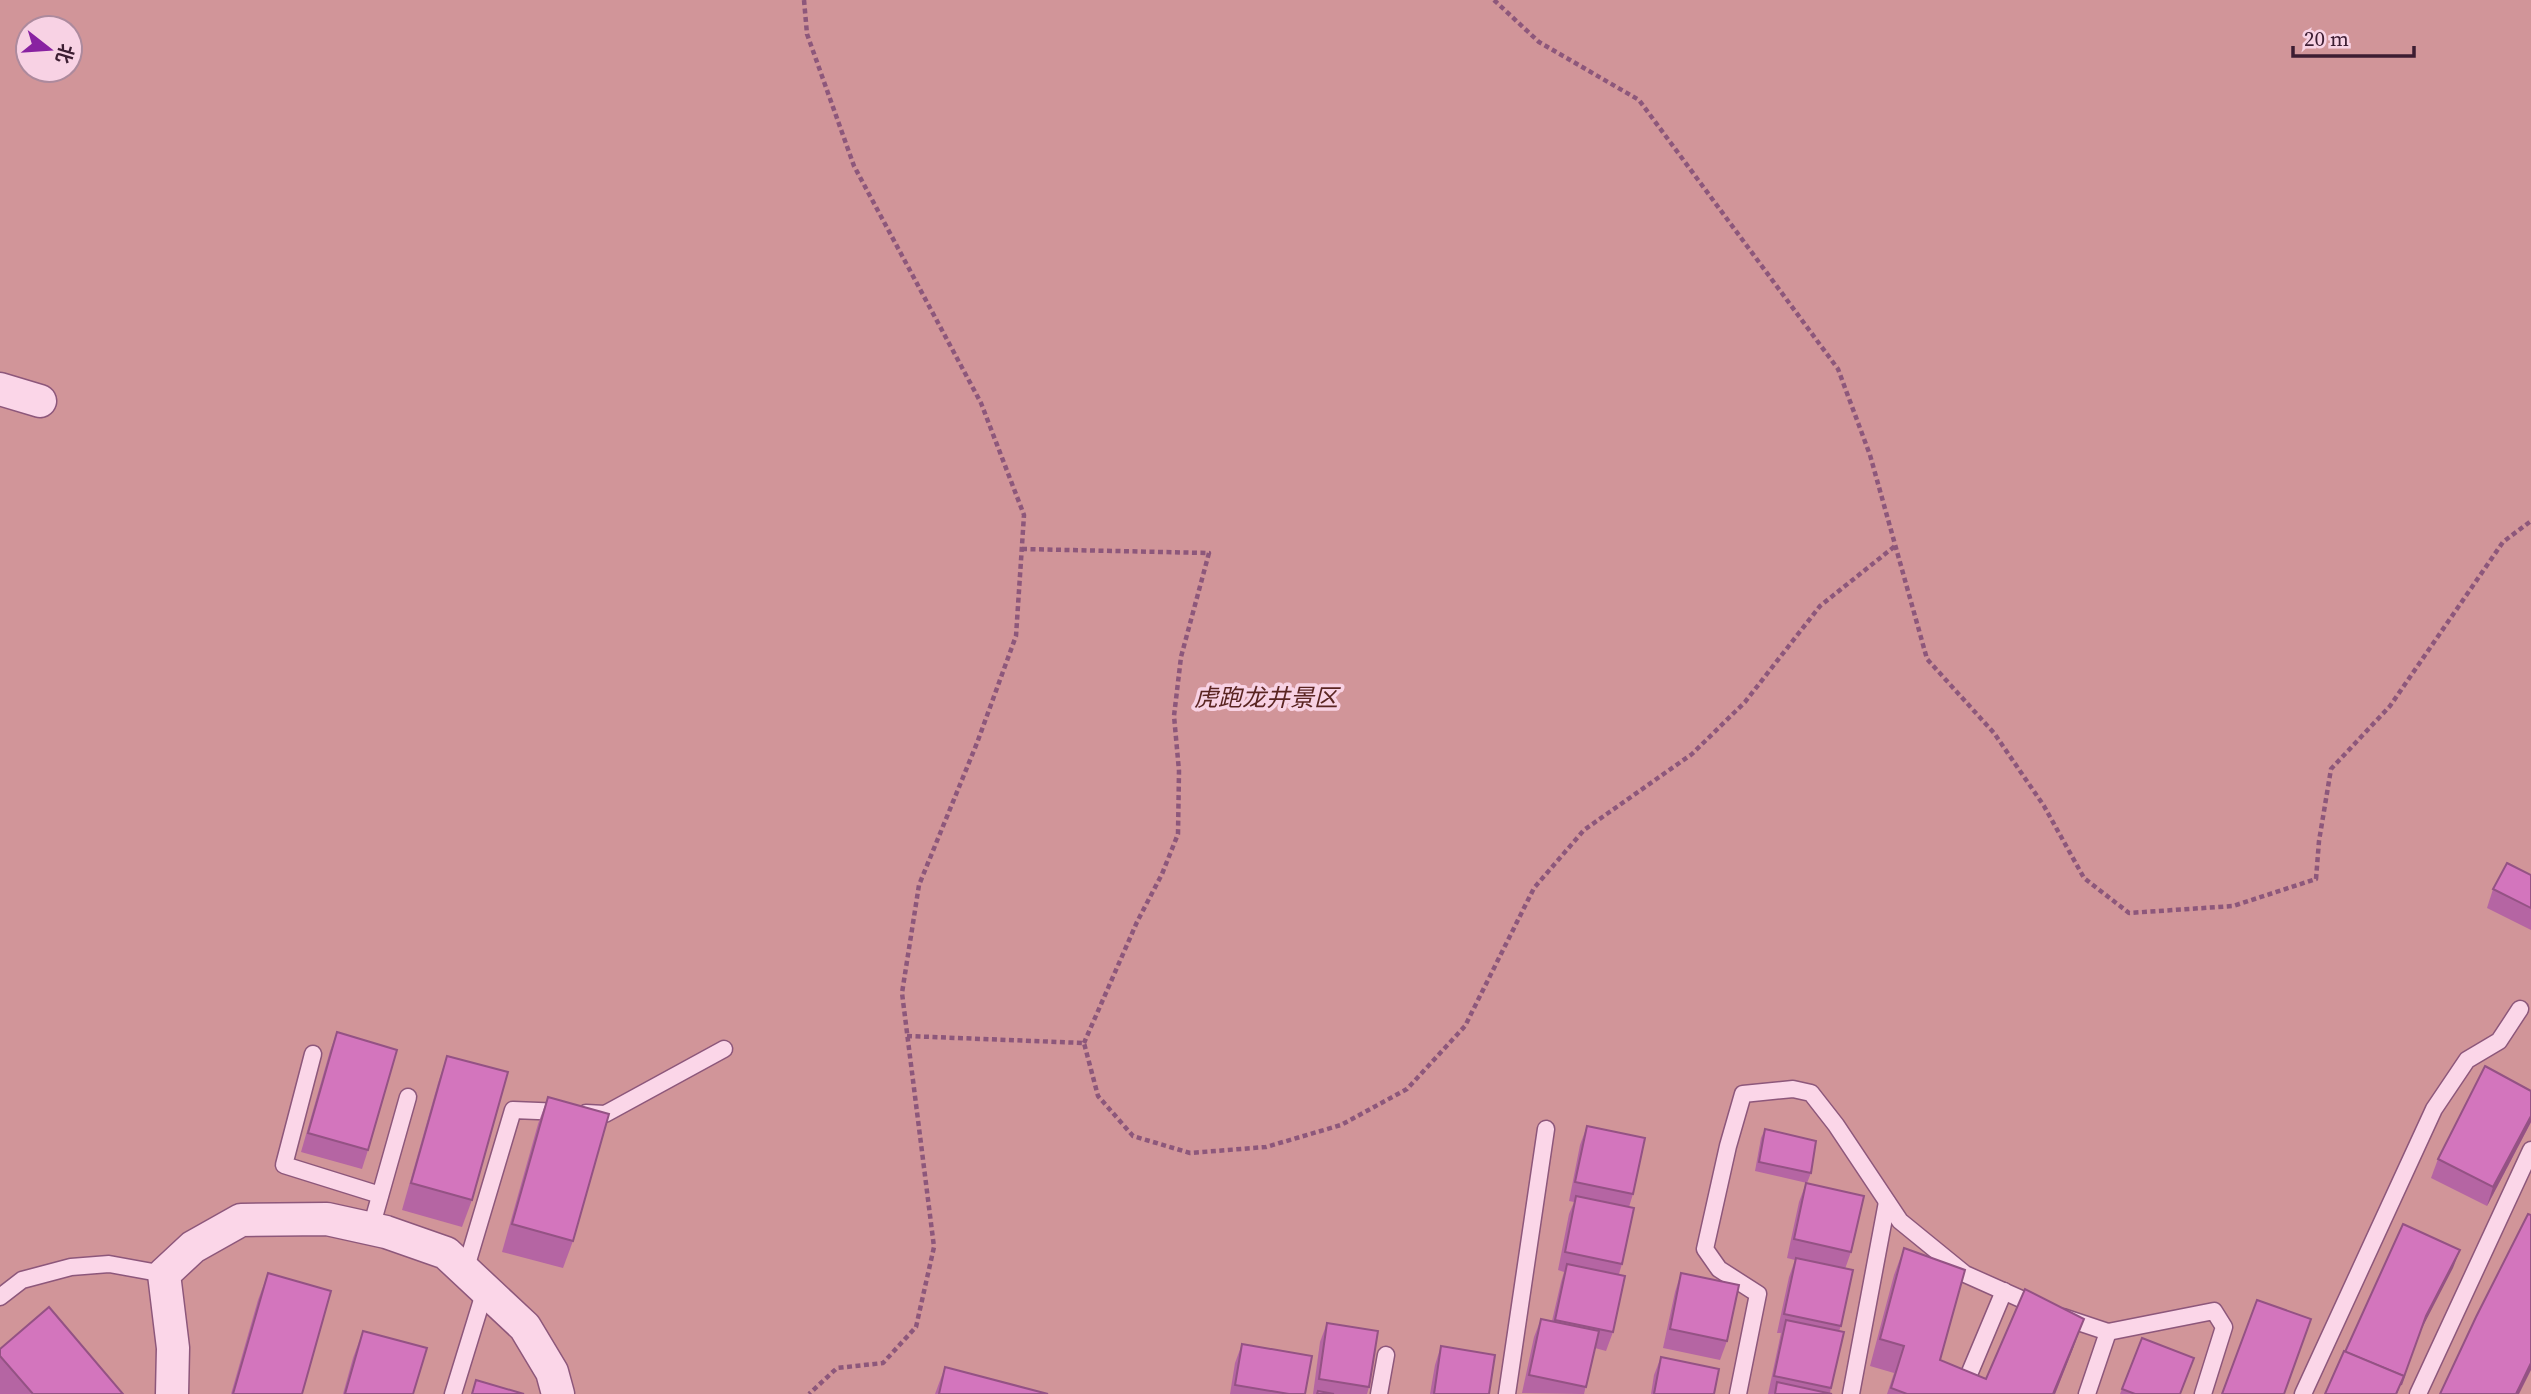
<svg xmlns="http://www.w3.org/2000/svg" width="2531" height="1394" font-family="'Source Serif 4','Noto Sans SC',serif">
<rect width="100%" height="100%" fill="#f2c2d9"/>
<!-- green -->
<path fill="#d19599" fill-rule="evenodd" d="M0,0H2531V1394H0ZM28,28H70V70H28Z"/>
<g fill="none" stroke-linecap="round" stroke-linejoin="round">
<defs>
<g id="service">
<path d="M313,1054L284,1165L380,1195"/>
<path d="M586,1113L605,1114L724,1049"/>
<path d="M371,1228L408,1097"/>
<path d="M465,1271L513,1110L563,1112"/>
<path d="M0,1297L22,1280L71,1267L109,1264L164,1274"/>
<path d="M2063,1317L2108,1332L2214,1311L2224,1327L2203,1394"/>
<path d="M1965,1384L2004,1291"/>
<path d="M453,1394L485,1290"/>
<path d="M1379,1394L1386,1355"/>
<path d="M1507,1394L1546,1129"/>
<path d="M1738,1394L1758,1294L1719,1269L1705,1249L1728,1146L1743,1094L1793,1089L1811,1093L1836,1125L1900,1221L1965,1274L2039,1307"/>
<path d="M1851,1394L1887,1202"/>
<path d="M2087,1394L2108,1332"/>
<path d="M2303,1394L2434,1109L2467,1060L2499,1041L2520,1009"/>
<path d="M2418,1394L2531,1150"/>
</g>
<g id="minor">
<path d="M0,389L40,401"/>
<path d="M172,1394L173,1348L164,1274L193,1247L241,1220L327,1219L386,1232L446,1253L525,1327L552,1372L558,1394"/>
</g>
</defs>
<!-- service casing -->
<use href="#service" stroke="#8d577b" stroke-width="19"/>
<!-- minor casing -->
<use href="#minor" stroke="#8d577b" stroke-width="35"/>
<!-- path -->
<g stroke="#8d577b" stroke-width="4.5" stroke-dasharray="5 3.5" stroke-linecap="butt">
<path d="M804,0L807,34L854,166L981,403L1024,515L1016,636L977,743L919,885L902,993L934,1247L916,1327L883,1363L837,1368L809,1394"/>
<path d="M1494,0L1539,42L1639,100L1838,369L1870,455L1927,659L1994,733L2044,806L2084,878L2129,913L2233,906L2316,879L2319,841L2331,769L2390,706L2503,542L2531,521"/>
<path d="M1022,549L1209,553L1181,657L1174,716L1179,771L1178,834L1162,874L1137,922L1084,1043"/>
<path d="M907,1036L1084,1043L1098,1096L1133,1136L1190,1153L1266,1147L1341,1125L1407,1089L1465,1026L1534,888L1584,830L1692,754L1745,702L1820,606L1895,546"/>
</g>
<!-- service -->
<use href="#service" stroke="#fbd6e8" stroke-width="16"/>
<!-- minor -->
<use href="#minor" stroke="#fbd6e8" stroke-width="32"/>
</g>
<!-- wall -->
<g fill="#b565a3">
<path d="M2531,875V930L2487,908L2493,889Z"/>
<path d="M337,1032L368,1150L362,1169L301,1152L330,1051Z"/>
<path d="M447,1056L472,1200L462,1227L402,1210L438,1083Z"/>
<path d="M2531,1091V1122L2487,1206L2431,1178L2438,1159Z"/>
<path d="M548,1097L573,1241L563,1268L502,1252L538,1124Z"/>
<path d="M1587,1126L1633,1194L1629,1207L1622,1264L1619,1274L1613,1332L1606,1351L1595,1348L1584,1394L1522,1393L1534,1337L1541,1319L1552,1321L1561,1282L1564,1272L1558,1270L1569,1214L1574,1202L1569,1201L1580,1145Z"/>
<path d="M1765,1129L1811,1173L1807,1183L1755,1171L1761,1138Z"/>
<path d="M1806,1183L1851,1252L1845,1269L1841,1326L1839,1331L1831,1388L1830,1393L1832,1394H1768L1781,1333H1777L1789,1277L1795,1260L1787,1258L1799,1202Z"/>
<path d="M1904,1248L1940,1360L1986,1379L2074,1346L2055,1394H1887L1894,1373L1870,1366L1894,1275Z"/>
<path d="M268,1273L302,1394H231L258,1300Z"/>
<path d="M1681,1273L1727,1341L1720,1360L1663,1348L1675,1292Z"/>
<path d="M1327,1323L1369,1387L1367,1394H1313L1320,1342Z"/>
<path d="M363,1331L413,1394H343L353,1358Z"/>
<path d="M2142,1338L2181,1394H2120Z"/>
<path d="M1242,1344L1305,1394H1230L1235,1363Z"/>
<path d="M1441,1346L1489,1394H1430L1435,1365Z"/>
<path d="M0,1349L123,1394H0Z"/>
<path d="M1661,1357L1714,1394H1651L1654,1375Z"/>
<path d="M945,1367L1048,1394H935Z"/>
</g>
<!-- shaded-wall -->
<g fill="#945284">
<path d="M2531,1116V1122L2487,1206L2493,1187Z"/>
<path d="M2460,1250L2453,1268L2419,1334L2397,1394H2396L2426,1316Z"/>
<path d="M2084,1319L2074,1346L2055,1394H2053Z"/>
<path d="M2531,1363V1370L2519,1394H2516Z"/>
</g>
<!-- building -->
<g fill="#d375bd" stroke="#945284" stroke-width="2">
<path d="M2507,863L2531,875V908L2493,889Z"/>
<path d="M337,1032L397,1050L368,1150L308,1133Z"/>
<path d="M447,1056L508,1072L472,1200L411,1183Z"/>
<path d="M2485,1066L2531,1091V1116L2493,1187L2438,1159Z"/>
<path d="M548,1097L609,1114L573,1241L512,1224Z"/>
<path d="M1587,1126L1645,1138L1633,1194L1575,1182Z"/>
<path d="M1765,1129L1816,1141L1811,1173L1759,1162Z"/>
<path d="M1806,1183L1864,1196L1851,1252L1794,1239Z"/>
<path d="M1576,1196L1634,1208L1622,1264L1565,1252Z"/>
<path d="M2528,1214L2531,1215V1363L2516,1394H2440L2476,1317Z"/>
<path d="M2403,1224L2460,1250L2426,1316L2401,1385L2404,1376L2345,1352Z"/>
<path d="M1904,1248L1965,1270L1940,1360L1986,1379L2025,1289L2084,1319L2053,1394H1907L1891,1388L1904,1346L1880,1339Z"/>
<path d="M1796,1258L1853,1270L1841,1326L1784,1314Z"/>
<path d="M1567,1264L1625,1276L1613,1332L1555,1320Z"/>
<path d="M268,1273L331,1291L302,1394H233Z"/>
<path d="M1681,1273L1739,1285L1727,1341L1670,1329Z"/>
<path d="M2257,1300L2311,1319L2284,1394H2222Z"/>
<path d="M49,1307L123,1394H33L0,1356V1349Z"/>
<path d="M1541,1319L1599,1331L1586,1387L1529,1375Z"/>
<path d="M1786,1320L1844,1332L1831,1388L1774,1376Z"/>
<path d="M1327,1323L1378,1331L1369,1387L1319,1379Z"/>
<path d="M363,1331L427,1348L413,1394H345Z"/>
<path d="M2142,1338L2194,1358L2180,1394H2135L2122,1389Z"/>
<path d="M1242,1344L1312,1356L1305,1394H1289L1235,1385Z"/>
<path d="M1441,1346L1495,1355L1489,1394H1434Z"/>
<path d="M2344,1351L2404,1376L2396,1394H2325Z"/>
<path d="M1661,1357L1719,1369L1714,1394H1654Z"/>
<path d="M945,1367L1048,1394H939Z"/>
<path d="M476,1380L524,1394H472Z"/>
<path d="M1777,1382L1832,1394H1775Z"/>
<path d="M1318,1391L1334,1394H1317Z"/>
</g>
<g text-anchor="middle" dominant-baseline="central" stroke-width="7" stroke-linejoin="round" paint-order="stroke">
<!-- park labels -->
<g font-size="24" font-style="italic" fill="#5a2522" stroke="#f8d2e4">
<text x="1266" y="697">虎跑龙井景区</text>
</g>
</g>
<!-- north arrow -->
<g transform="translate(49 49) rotate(107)"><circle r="33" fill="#f8d2e4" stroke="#ad8a9d" stroke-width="2"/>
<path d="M0-5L12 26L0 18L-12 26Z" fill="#8922a1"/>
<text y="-10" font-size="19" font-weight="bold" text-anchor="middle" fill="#3c1d32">北</text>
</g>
<!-- scale -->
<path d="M2293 46v10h121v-10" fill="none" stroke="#3c1d32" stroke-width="3.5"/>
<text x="2304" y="46" font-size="21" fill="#3c1d32" stroke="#f8d2e4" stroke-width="5" paint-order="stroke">20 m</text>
</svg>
